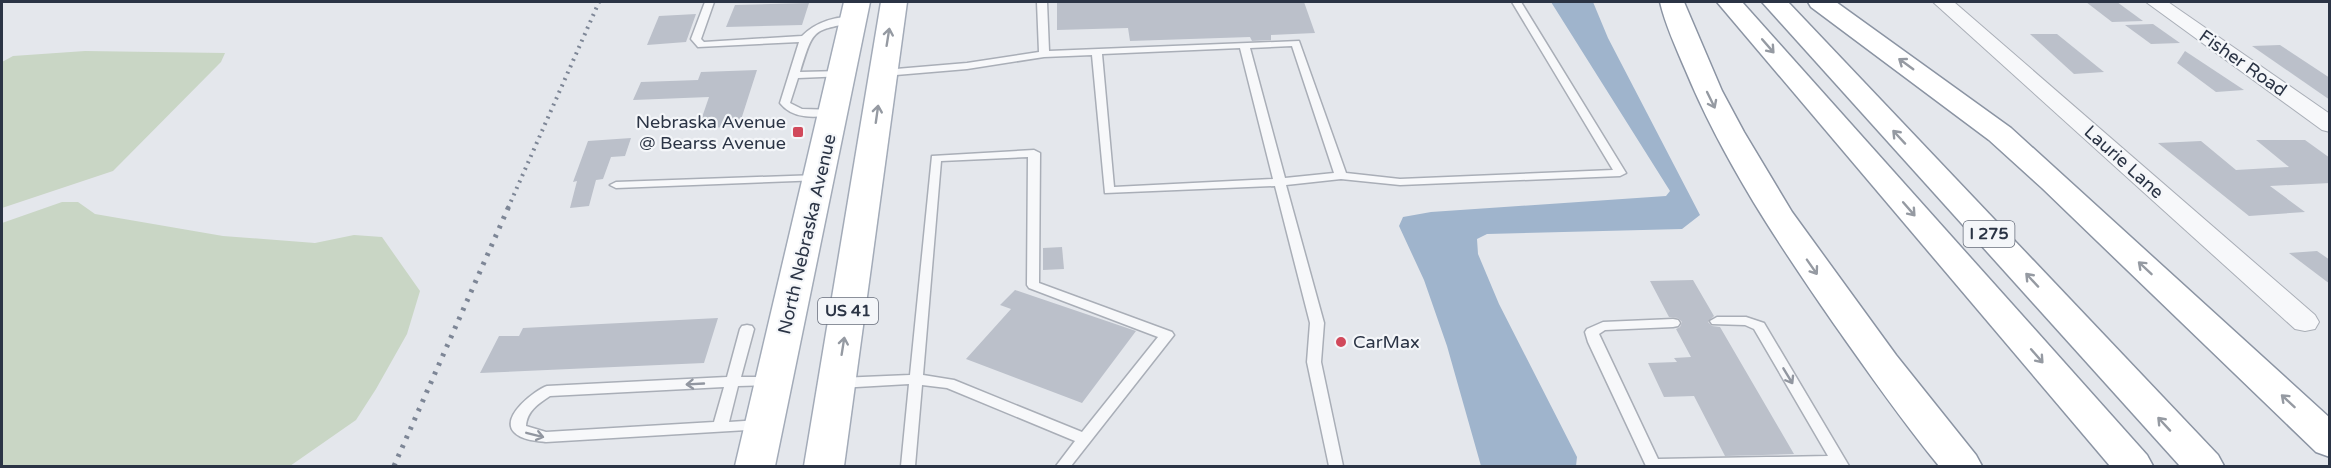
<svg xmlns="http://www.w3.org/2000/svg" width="2331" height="468" font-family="'Varela Round',sans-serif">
<rect width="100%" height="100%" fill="#e4e7ec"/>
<!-- green -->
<g fill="#c9d6c5">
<path d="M85,51L225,53L221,62L113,171L2,208V62L13,56Z"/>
<path d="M62,202H78L95,214L223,236L315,243L354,235L382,237L420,291L407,334L376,389L356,420L290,466H2V223Z"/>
</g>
<!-- water -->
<path fill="#9fb4cc" d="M1551,2H1593L1608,38L1700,215L1682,229L1487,234L1477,239L1478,254L1499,304L1577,457L1576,466H1481L1447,346L1424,280L1399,226L1403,217L1431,212L1666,196L1670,191Z"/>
<!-- building -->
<g fill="#bbc0ca">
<path d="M1057,2H1304L1315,33L1271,35V40L1252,41L1250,37L1130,41L1128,28L1057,30Z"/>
<path d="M2086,2H2117L2143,21L2112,22Z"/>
<path d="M809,3L802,25L726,27L735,5Z"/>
<path d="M696,14L686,42L647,45L659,16Z"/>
<path d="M2153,24L2180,43L2151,44L2125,25Z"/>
<path d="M2030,34H2057L2104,72L2074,74Z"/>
<path d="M2280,45L2330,78V100L2252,46Z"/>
<path d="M2185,51L2244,90L2216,92L2177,63Z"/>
<path d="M757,70L739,126L698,129L709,97L633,100L641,82L698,80L701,72Z"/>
<path d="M631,138L625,156L611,157L603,179L596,180L589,206L570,208L577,181L573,182L588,141Z"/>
<path d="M2256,140H2305L2330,158V183L2270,186L2305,212L2249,216L2158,143L2201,141L2236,170L2289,167Z"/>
<path d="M1062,247L1064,269L1043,270V248Z"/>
<path d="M2317,251L2330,260V284L2289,253Z"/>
<path d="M1693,280L1714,316L1708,322L1712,326L1720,327L1794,454L1725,456L1694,396L1664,397L1648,363L1677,362L1674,358L1691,357L1676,329L1680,327L1682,322L1678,318L1669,317L1650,281Z"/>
<path d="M1015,290L1136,331L1082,403L966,359L1011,309L1000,305Z"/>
<path d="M718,318L704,363L480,373L499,336H519L523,328Z"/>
</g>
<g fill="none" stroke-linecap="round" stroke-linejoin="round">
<defs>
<g id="lane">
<path d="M705,2H714L701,39L704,42L802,36C816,22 837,15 856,18V22C812,31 814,27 800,72L842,71L846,72V76L798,78L790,103L802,109L837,110L838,112L837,114C817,118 793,120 780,103L799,42L698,47L691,39Z"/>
<path d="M1037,2H1047L1049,51L1299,41L1346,173L1400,179L1613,170L1512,2H1521L1626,173L1620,176L1400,185L1341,179L1286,185L1324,323L1321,362L1343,466H1329L1307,362L1310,323L1275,186L1105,193L1092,55L1044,57L967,69L884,76L879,73L884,70L967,63L1039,52ZM1292,46L1334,173L1285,178L1250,48ZM1240,48L1273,179L1114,187L1102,54Z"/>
<path d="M1034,150L1040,153L1039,283L1172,332L1174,335L1071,466H1056L1075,441L947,388L922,385L915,466H901L909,384L839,388L834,386L832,383L834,380L839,378L910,375L932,156ZM1028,157L1027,285L1029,288L1158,337L1082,432L954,380L923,375L941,161Z"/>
<path d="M818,175L824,178L822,180L616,188L610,185L616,182Z"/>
<path d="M1717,317H1746L1764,323L1849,466H1646L1588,342L1585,332L1587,329L1603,322L1673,319L1678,320L1680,323L1678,326L1673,327L1605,330L1599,334L1658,459L1828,456L1754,329L1745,325L1712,324L1710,321Z"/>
<path d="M747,325L752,326L754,329L741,377H775L777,380L775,383L770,385L738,386L729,422L760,420L765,421L767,425L765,429L546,442C537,441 521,440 514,432C500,417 535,390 547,386L727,377L740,329L742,326ZM724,387L714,422L546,432L526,426C527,411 538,404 550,396Z"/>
</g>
<g id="street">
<path d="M1933,2H1954L2315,315L2319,322L2315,329L2305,331L2295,329Z"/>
<path d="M2146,2H2168L2330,114V132L2322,130Z"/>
</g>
<g id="primary">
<path d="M844,2H870L775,466H735Z"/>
<path d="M881,2H907L844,466H804Z"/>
</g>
<g id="highway">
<path d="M1660,2H1684L1722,91L1744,132L1792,212L1896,355L1976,455L1982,466H1939C1902,421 1868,372 1834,324C1778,243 1723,161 1685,69C1676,48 1665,24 1660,2Z"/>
<path d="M1717,2H1742L2147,455L2153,466H2110Z"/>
<path d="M1762,2H1788L2218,455L2224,466H2180Z"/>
<path d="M1808,2H1836L2011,128L2330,418V457L2316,452L2042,188L1989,140L1811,7Z"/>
</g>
</defs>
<!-- lane casing -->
<use href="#lane" stroke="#a9aeb7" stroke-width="3"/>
<!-- street casing -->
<use href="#street" stroke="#a9aeb7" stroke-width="2"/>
<!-- primary casing -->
<use href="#primary" stroke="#a3abb8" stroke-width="3"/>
<!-- highway casing -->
<use href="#highway" stroke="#8b94a3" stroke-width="3"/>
<!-- lane -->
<use href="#lane" fill="#f7f8fa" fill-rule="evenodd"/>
<!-- street -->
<use href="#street" fill="#f7f8fa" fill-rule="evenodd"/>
<!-- primary -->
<use href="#primary" fill="#fff" fill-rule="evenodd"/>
<!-- highway -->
<use href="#highway" fill="#fff" fill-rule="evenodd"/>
<!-- rail-far1 -->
<path stroke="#7d8696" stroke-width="4" stroke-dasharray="2 5" stroke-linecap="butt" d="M508,208L599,2"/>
<!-- rail -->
<path stroke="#7d8696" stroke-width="5" stroke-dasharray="3 7" stroke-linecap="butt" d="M394,466L509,206"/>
</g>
<!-- one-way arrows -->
<defs><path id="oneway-shaft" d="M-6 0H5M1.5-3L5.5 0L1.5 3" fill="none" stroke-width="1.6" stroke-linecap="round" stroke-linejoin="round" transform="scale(1.5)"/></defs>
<g stroke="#959aa2">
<use href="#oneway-shaft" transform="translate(888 37) rotate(-81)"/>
<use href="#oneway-shaft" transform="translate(1768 46) rotate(49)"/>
<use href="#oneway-shaft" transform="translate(1906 64) rotate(-144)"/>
<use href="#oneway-shaft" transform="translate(1711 100) rotate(64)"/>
<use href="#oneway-shaft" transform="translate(877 114) rotate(-82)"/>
<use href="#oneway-shaft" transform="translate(1899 137) rotate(-133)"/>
<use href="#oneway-shaft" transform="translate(1909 209) rotate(49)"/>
<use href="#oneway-shaft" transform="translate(1812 267) rotate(55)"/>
<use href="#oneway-shaft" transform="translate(2145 268) rotate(-137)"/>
<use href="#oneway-shaft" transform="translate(2032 280) rotate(-133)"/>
<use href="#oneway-shaft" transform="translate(843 346) rotate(-81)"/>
<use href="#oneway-shaft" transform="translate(2037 356) rotate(49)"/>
<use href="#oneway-shaft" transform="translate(2288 401) rotate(-137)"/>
<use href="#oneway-shaft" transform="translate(2164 424) rotate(-133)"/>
</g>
<g stroke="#9196a0">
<use href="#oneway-shaft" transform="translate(1788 376) rotate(59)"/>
<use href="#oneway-shaft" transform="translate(695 384) rotate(177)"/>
<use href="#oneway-shaft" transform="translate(535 435) rotate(14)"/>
</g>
<!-- markers -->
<g fill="#d1495b" stroke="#f4f6f9" stroke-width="2">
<rect x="792" y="126" width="12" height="12" rx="3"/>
<circle cx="1341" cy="342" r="6"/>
</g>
<g text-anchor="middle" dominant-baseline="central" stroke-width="4.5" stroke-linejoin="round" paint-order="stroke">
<!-- shield labels -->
<g fill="#f4f6f9" stroke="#676e7b" stroke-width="1.5">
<rect x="1963.5" y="221" width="51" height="26" rx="4.5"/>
<rect x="818" y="298" width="60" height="26" rx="4.5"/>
</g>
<g font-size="16" font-weight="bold" fill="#2b3445">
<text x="1989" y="234">I 275</text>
<text x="848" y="311">US 41</text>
</g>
<!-- street labels -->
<g font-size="18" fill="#2b3445" stroke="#f4f6f9">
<text transform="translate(2243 63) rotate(35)">Fisher Road</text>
<text transform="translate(2124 162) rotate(42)">Laurie Lane</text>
<text transform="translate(807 234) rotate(-77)">North Nebraska Avenue</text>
</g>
<!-- poi labels -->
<g font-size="18" fill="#2b3445" stroke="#f4f6f9" text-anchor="end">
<text x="786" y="122">Nebraska Avenue<tspan x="786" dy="21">@ Bearss Avenue</tspan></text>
<text x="1353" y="342" text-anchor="start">CarMax</text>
</g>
</g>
<!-- border -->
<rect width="2331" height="468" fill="none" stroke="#2b3445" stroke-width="6"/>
</svg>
